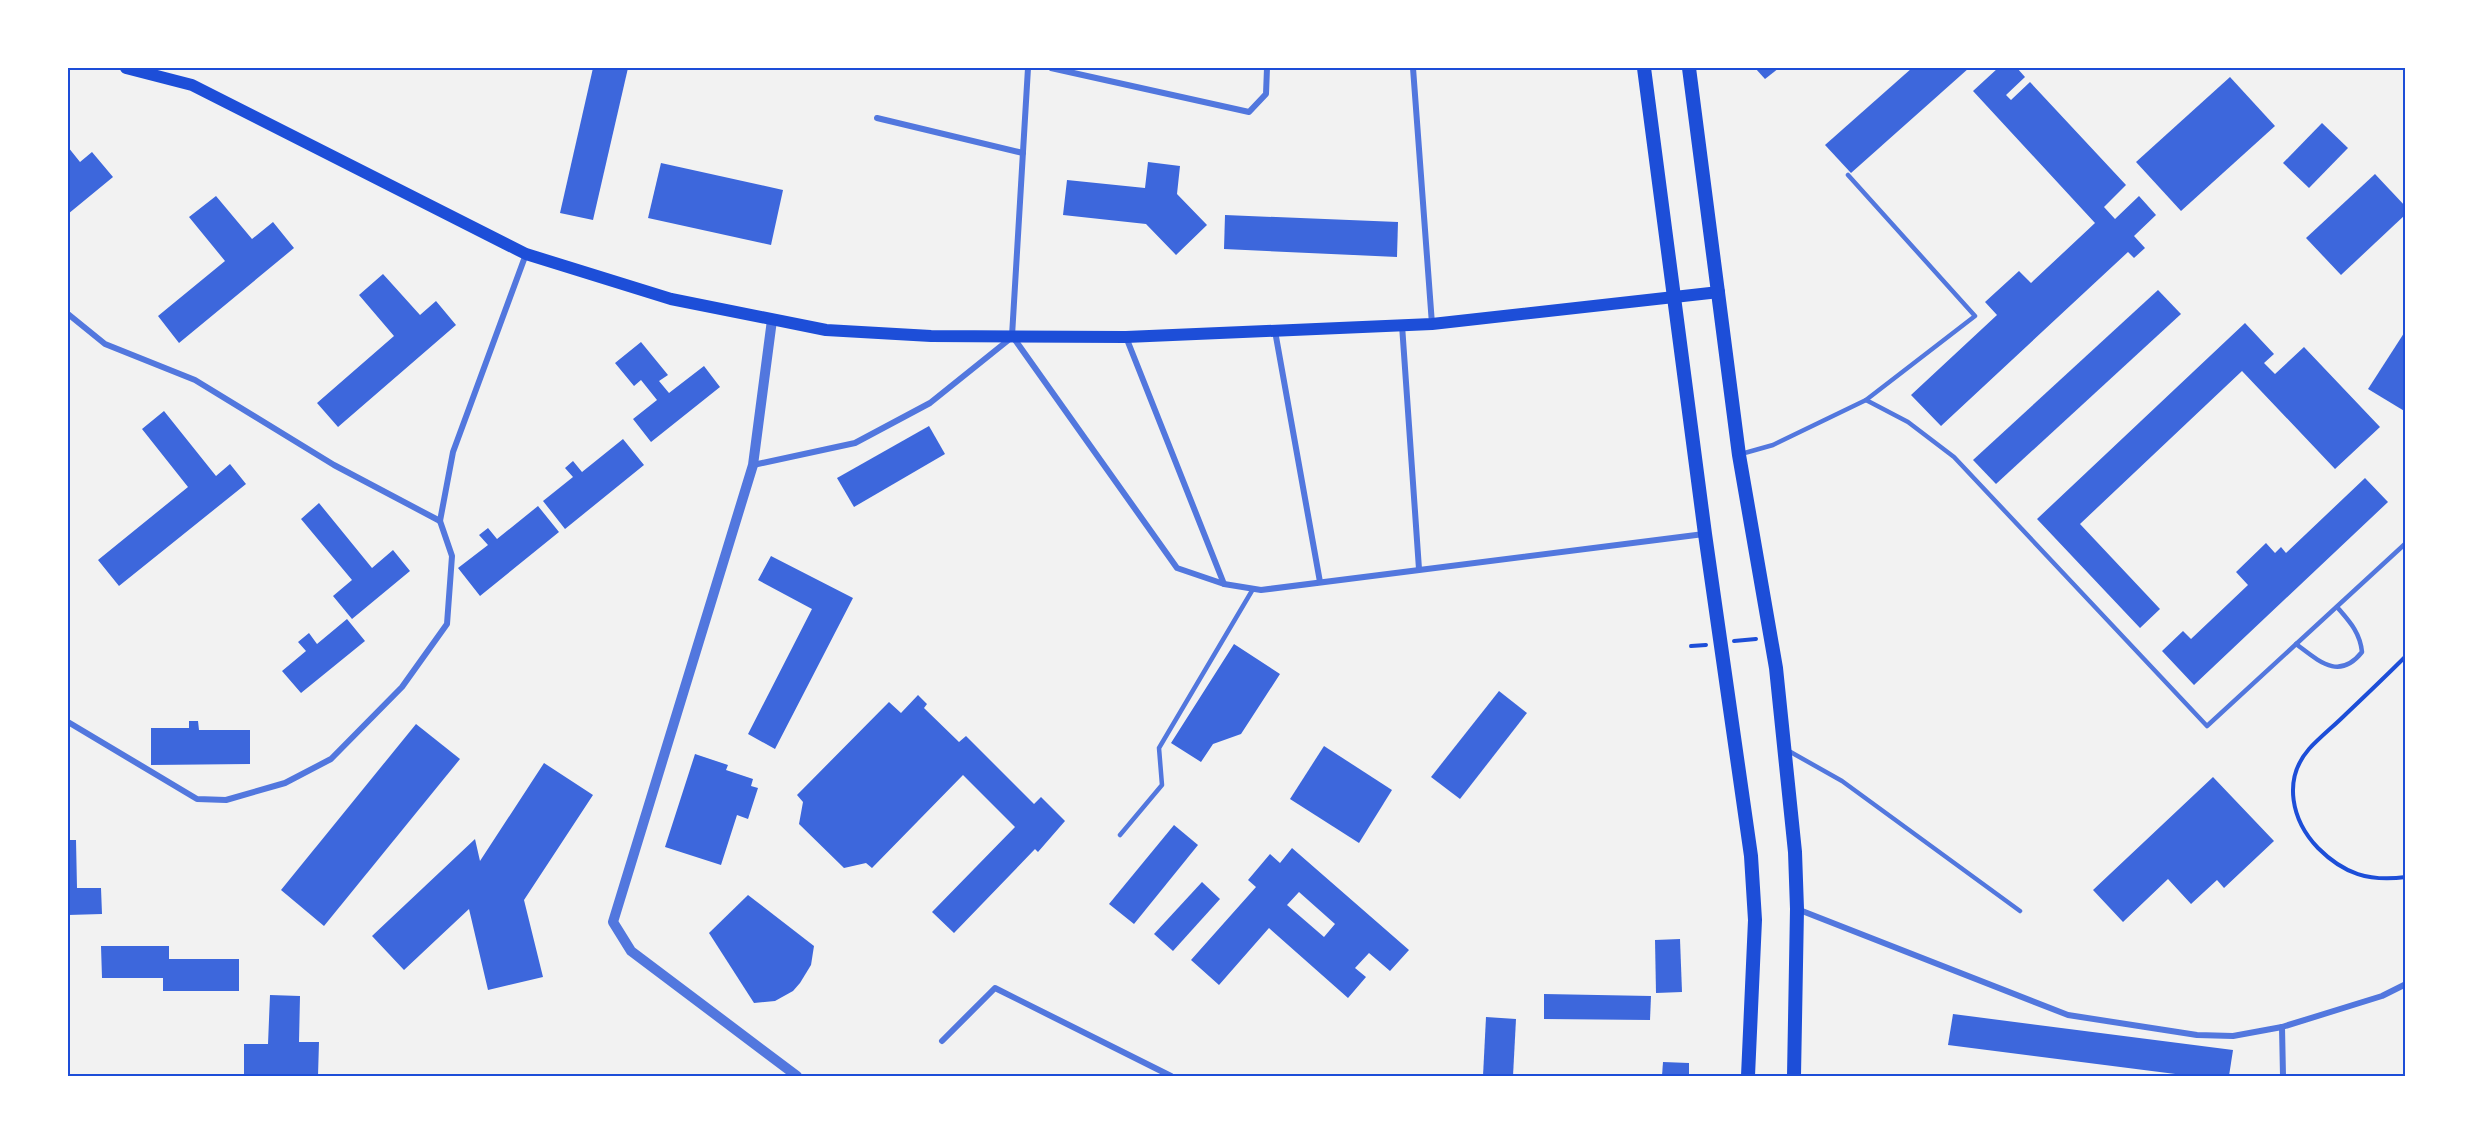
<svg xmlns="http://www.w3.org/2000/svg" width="2473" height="1144" font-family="'Nunito Sans',sans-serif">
<rect width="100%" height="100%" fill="#f2f2f2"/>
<!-- building -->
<g fill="#3d67dc" fill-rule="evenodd">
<path d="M593,68H628L593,220L560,213Z"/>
<path d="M1755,68H1779L1765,79Z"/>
<path d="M1912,68H1969L1851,173L1825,145Z"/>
<path d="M1998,68H2017L2025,77L2006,95L2011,100L2030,82L2126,185L2104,207L2115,219L2139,196L2156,215L2134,236L2145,248L2134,258L2128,252L1941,426L1911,395L1997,315L1985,302L2019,271L2031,283L2095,223L1973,91Z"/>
<path d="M2230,77L2275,126L2181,211L2136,162Z"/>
<path d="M2322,123L2348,148L2309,188L2283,163Z"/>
<path d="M68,147L80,162L92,152L113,177L68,214Z"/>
<path d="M1148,162L1180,166L1177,194L1207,225L1176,255L1146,224L1063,215L1067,180L1145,188Z"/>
<path d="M661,163L783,190L771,245L648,218Z"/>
<path d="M2375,174L2406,207V214L2341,275L2306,238Z"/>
<path d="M216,196L252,239L273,222L294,248L179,343L158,316L225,261L189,217Z"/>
<path d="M1225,215L1398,222L1397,257L1224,249Z"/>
<path d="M383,274L420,315L436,301L456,325L338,427L317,403L394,336L359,295Z"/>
<path d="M2158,290L2181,314L1996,484L1973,460Z"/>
<path d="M2245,323L2274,354L2264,363L2275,374L2304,347L2380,427L2335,469L2242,371L2080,524L2160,609L2140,628L2037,519Z"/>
<path d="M2406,330V412L2368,389Z"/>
<path d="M641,342L668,375L659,381L669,393L704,366L720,387L651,442L633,419L657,400L641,380L634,386L615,363Z"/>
<path d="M164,411L216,476L230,464L246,484L119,586L98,560L188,487L142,429Z"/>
<path d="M929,426L945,454L854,507L837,478Z"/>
<path d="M623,439L644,465L565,529L543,501L573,477L565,468L573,461L582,472Z"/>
<path d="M2365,478L2388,502L2194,685L2162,651L2183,631L2191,639L2248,585L2236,572L2266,543L2275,553L2281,547L2286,553Z"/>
<path d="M319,503L372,568L393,550L410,571L352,619L333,596L352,580L301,519Z"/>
<path d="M538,506L559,532L480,596L458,568L488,545L479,535L488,528L497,539Z"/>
<path d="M771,556L853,598L775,749L748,734L812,609L758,580Z"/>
<path d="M347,619L365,641L301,693L282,671L306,651L298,642L309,633L317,644Z"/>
<path d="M1234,644L1280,674L1241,734L1213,744L1201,762L1171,743Z"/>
<path d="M1499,691L1527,713L1460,799L1431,777Z"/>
<path d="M918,695L927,704L924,708L959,742L966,736L1034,804L1041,797L1065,821L1038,852L1035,849L954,933L932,912L1015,827L963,775L872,868L866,863L844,868L799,824L803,802L797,795L889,702L901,713Z"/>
<path d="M189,721H198L199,730H250V764L151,765V728H189Z"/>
<path d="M416,724L460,759L324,926L281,890Z"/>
<path d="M1324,746L1392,790L1359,843L1290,799Z"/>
<path d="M695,754L728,765L726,770L753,779L751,786L758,788L748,819L737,815L721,865L665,847Z"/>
<path d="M544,763L593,795L524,900L543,977L488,990L469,909L404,970L372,936L475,839L480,861Z"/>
<path d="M2213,777L2274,841L2224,888L2217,880L2191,904L2168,879L2123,922L2093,890Z"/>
<path d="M1174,825L1198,845L1134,924L1109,904Z"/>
<path d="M68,840H76L77,888H101L102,914L68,915Z"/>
<path d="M1292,848L1409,950L1390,971L1369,953L1355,968L1366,977L1348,998L1269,928L1219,985L1191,960L1256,887L1248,880L1270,854L1280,863ZM1299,892L1335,924L1324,937L1287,905Z"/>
<path d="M1202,882L1220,899L1173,951L1154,934Z"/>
<path d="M748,895L814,946L811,965L800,983L793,991L775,1001L754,1003L709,933Z"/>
<path d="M1680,939L1682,992L1656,993L1655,940Z"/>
<path d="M101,946H169V959H239V991H163V978H102Z"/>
<path d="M1544,994L1651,996L1650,1020L1544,1019Z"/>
<path d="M270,995L300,996L299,1042H319L318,1076L244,1075V1044H268Z"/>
<path d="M1953,1014L2233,1050L2229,1076H2191L1948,1045Z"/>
<path d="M1486,1017L1516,1019L1513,1076H1483Z"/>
<path d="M1663,1062L1689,1063V1076H1662Z"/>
</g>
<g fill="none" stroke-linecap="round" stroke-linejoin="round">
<!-- path -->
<g stroke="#1d4ed8" stroke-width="4">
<path d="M1734,641L1756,639"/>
<path d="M1691,646L1706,645"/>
<path d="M2406,656C2386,676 2366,695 2346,714C2334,726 2320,737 2309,749C2282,780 2292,821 2318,848C2344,874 2369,882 2406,877"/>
</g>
<!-- service -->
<g stroke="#5277de" stroke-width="4.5">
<path d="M1848,175L1975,316L1866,400"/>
<path d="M1741,454L1773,445L1866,400L1908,422L1954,457L2207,726L2406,543"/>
<path d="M2296,644C2319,661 2339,681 2362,652C2360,632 2349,621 2337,607"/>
<path d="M1787,750L1842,781L2020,911"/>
<path d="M1120,835L1162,785L1159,748L1253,589"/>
</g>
<!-- minor -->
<g stroke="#5277de" stroke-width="6">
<path d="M1051,68L1249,112L1266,94L1267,68"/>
<path d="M1413,68L1432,324"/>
<path d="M877,118L1023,153"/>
<path d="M68,314L105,344L195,380L334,465L440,521"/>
<path d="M1402,325L1419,569"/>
<path d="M1275,331L1320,582"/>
<path d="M1012,336L1028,68"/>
<path d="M1013,337L1177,568L1224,584L1261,590L1704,534"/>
<path d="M1126,337L1224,584"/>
<path d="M753,465L855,443L930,403L1011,338"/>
<path d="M68,722L197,799L226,800L285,783L331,759L402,687L447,624L452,556L440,521L453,452L526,254"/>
<path d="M1797,909L2068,1015L2197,1035L2233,1036L2282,1027L2382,996L2406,984"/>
<path d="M2282,1027L2283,1076"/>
<path d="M942,1041L995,988L1171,1076"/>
</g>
<!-- tertiary -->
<path stroke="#5277de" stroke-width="10" d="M772,320L753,465L613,922L631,951L797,1076"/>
<!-- secondary -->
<path stroke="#1d4ed8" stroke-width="12" d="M126,68L192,85L526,254L671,299L826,330L931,336L1126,337L1432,324L1719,292"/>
<!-- primary -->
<g stroke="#1d4ed8" stroke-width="14">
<path d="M1644,68L1705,534L1751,856L1755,920L1748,1076"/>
<path d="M1689,68L1739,455L1776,668L1795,852L1797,909L1794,1076"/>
</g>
</g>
<!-- border -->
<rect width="2473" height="1144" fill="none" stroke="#ffffff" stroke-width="138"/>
<rect x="69" y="69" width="2335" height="1006" fill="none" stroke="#1d4ed8" stroke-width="2"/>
</svg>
